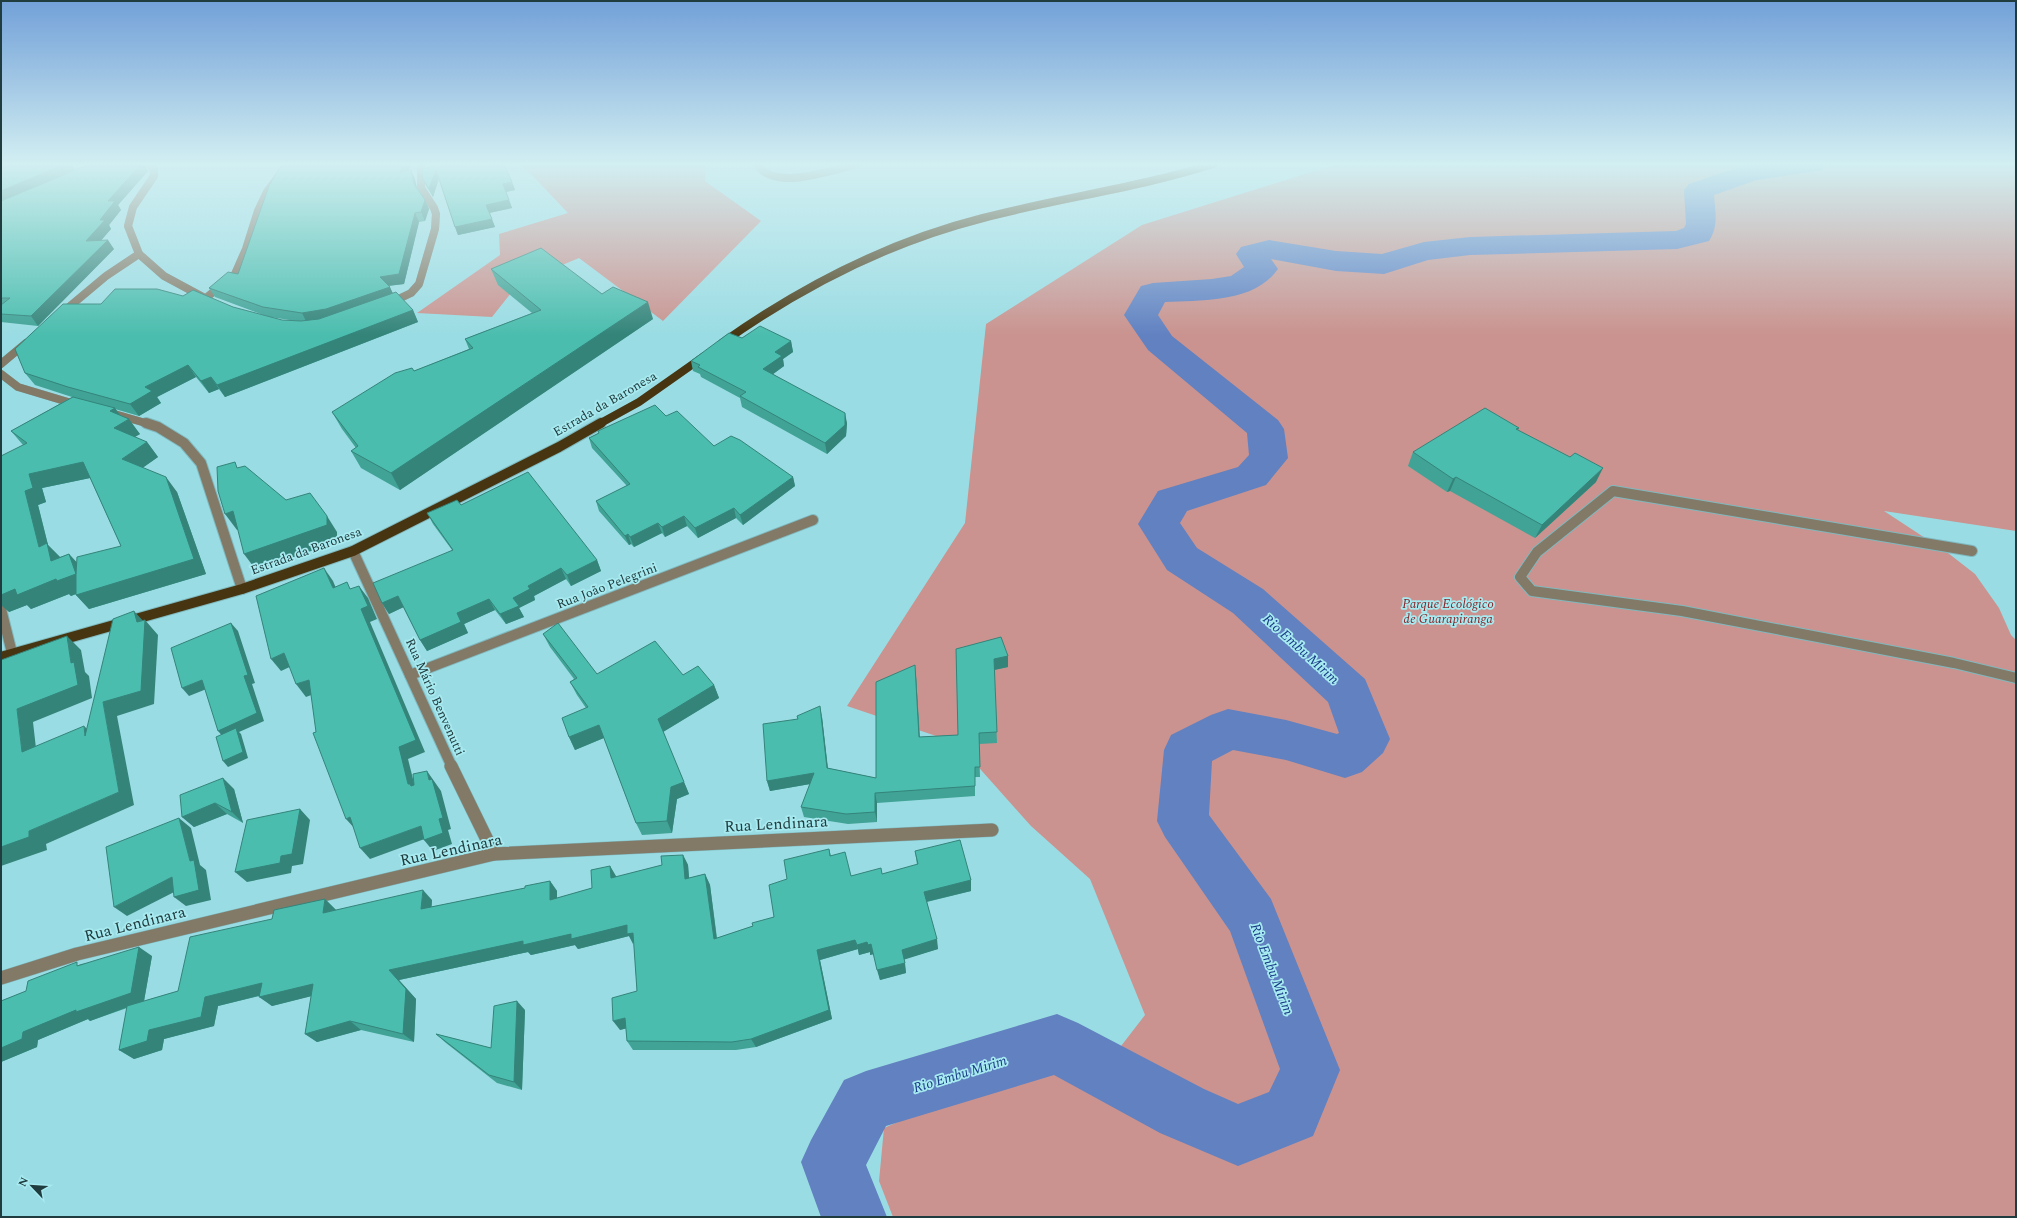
<svg xmlns="http://www.w3.org/2000/svg" width="2017" height="1218" font-family="Spectral,serif">
<rect width="100%" height="100%" fill="#9adce3"/>
<!-- green -->
<g fill="#ca938f">
<path d="M517,164H706L705,181L761,221L663,321L579,258L519,283L492,317L417,313L500,255L499,234L568,213L531,174Z"/>
<path d="M1337,164H2016V531L1884,511L1948,553L1975,574L1999,608L2011,635L2016,640V1217H893L879,1181L884,1128L1004,1075L1101,1072L1145,1015L1090,879L1031,826L957,743L847,706L965,523L986,324L1142,225Z"/>
</g>
<g fill="none" stroke-linecap="round" stroke-linejoin="round">
<!-- river -->
<path fill="#6181c1" fill-rule="evenodd" d="M1748,164H1826L1822,170L1757,180L1714,195C1715,211 1719,226 1709,241L1677,249L1470,255L1428,260L1384,274L1336,271L1271,259L1278,269C1254,303 1202,300 1165,302L1158,315L1172,336L1278,420L1284,429L1288,458L1266,485L1187,511L1180,523L1197,548L1263,589L1365,679L1390,739L1383,753L1362,772L1345,778L1286,760L1233,750L1212,761L1209,815L1271,899L1340,1070L1313,1136L1238,1166L1160,1133L1054,1075L886,1126L866,1165L887,1217H821L801,1162L811,1140L844,1080L866,1071L1057,1014L1078,1023L1204,1089L1238,1104L1269,1092L1280,1069L1230,931L1165,837L1157,821L1164,750L1171,735L1211,715L1228,709L1286,720L1337,734L1339,733L1328,702L1233,613L1167,570L1138,524L1158,491L1238,467L1249,455L1247,433L1148,350L1124,315L1141,286L1153,283L1212,279L1231,276L1244,267L1236,254L1241,247L1269,240L1336,251L1382,254L1424,242L1470,237L1676,231L1684,228L1686,224L1684,190L1689,184Z"/>
<defs>
<g id="minor-far2">
<path d="M148,164L154,169V176L133,207L128,226L139,254L164,276L203,297"/>
<path d="M757,164C774,192 831,170 857,164"/>
<path d="M206,298L235,274L246,249L258,211L267,192L288,164"/>
<path d="M390,303L411,293L419,284L435,229L436,214L434,208L421,188V164"/>
<path d="M63,312L106,276L139,254"/>
<path d="M1,364L26,343"/>
<path d="M1,374L18,387L78,405"/>
<path d="M111,413L149,424"/>
</g>
<g id="minor-far1">
<path d="M146,423L158,427L184,443L201,463L242,589"/>
<path d="M353,551L452,767"/>
<path d="M1972,551L1613,491L1537,552L1520,577L1532,591L1682,611L1954,663L2016,678"/>
<path d="M1,609L12,653"/>
<path d="M410,675L813,520"/>
</g>
<g id="minor">
<path d="M451,766L494,854"/>
<path d="M1,978L77,954L494,854L992,830"/>
</g>
<g id="major-far1">
<path d="M722,343C801,287 888,242 983,218C1059,198 1138,188 1213,164"/>
<path d="M599,424L639,402L703,357"/>
</g>
<path id="major" d="M1,657L242,589L353,551L559,447L601,423"/>
</defs>
<!-- minor-far2 casing -->
<use href="#minor-far2" stroke="#7fb9bf" stroke-width="8"/>
<!-- minor-far1 casing -->
<use href="#minor-far1" stroke="#7fb9bf" stroke-width="12"/>
<!-- minor casing -->
<use href="#minor" stroke="#7fb9bf" stroke-width="14"/>
<!-- major-far1 casing -->
<use href="#major-far1" stroke="#7fb9bf" stroke-width="8"/>
<!-- major casing -->
<use href="#major" stroke="#7fb9bf" stroke-width="12"/>
<!-- minor-far2 -->
<use href="#minor-far2" stroke="#837967" stroke-width="8"/>
<!-- minor-far1 -->
<use href="#minor-far1" stroke="#837967" stroke-width="10"/>
<!-- minor -->
<use href="#minor" stroke="#837967" stroke-width="13"/>
<!-- major-far1 -->
<use href="#major-far1" stroke="#463510" stroke-width="8"/>
<!-- major -->
<use href="#major" stroke="#463510" stroke-width="10"/>
</g>
<!-- wall -->
<g fill="#40a396" fill-rule="evenodd">
<path d="M1,164H71L75,170L90,164H144L148,171L118,205L121,210L109,225L111,229L101,240L114,249L38,326L1,322Z"/>
<path d="M468,165L479,167L512,182L515,190L506,192L512,208L489,213L495,227L458,235L455,227L439,179L433,197L426,186L423,179Z"/>
<path d="M411,170L415,179L417,189L425,200L429,209L425,221L419,222L404,284L389,286L393,294L413,310L418,322L225,397L219,389L209,393L196,377L157,397L161,403L139,416L115,409L120,415L140,434L134,437L147,442L158,457L142,468L177,492L206,574L89,609L76,595V594L71,596L69,594L31,609L27,605L9,612L23,445L11,431L72,397L35,385L25,373L101,304L183,296L233,307L266,316L215,297L209,288L238,274L408,171ZM270,317L296,321L282,320ZM90,478L121,546L77,563L69,554L60,557L48,545L38,505L46,502L42,488Z"/>
<path d="M491,269L602,294L653,319L400,490L361,468L351,451L356,448L342,429L332,412L414,371L469,349L465,339L532,313L498,285Z"/>
<path d="M742,338L791,341L793,352L783,359L784,366L773,374L847,423L846,436L827,454L742,407L740,398L701,377L700,374L693,371L691,361Z"/>
<path d="M666,416L714,446L793,477L795,486L743,525L736,518L698,538L687,526L665,537L662,533L634,547L631,544L629,545L599,511L596,501L627,486L592,448L589,438L599,433L598,431Z"/>
<path d="M1519,428L1518,430L1596,482L1535,538L1450,491L1447,492L1408,466L1413,452Z"/>
<path d="M461,505L597,560L601,571L571,586L566,579L534,596L535,600L519,608L524,617L506,624L495,610L464,624L468,633L427,651L420,640L403,607L389,614L382,603L452,550L433,524L427,513Z"/>
<path d="M543,634L597,674L683,675L714,685L719,698L663,732L689,794L677,799L672,833L642,835L636,823L604,738L575,750L569,737L586,708L577,695L570,682L574,679L550,647Z"/>
<path d="M956,649L1008,656V667L994,670L997,743L979,744L980,777H975V796L877,803V822L848,824L804,817L801,807L810,784L770,791L767,781L798,719L797,716L822,717L828,768L876,778L916,676L920,737L958,735Z"/>
<path d="M234,789L243,823L227,814L194,827L182,817Z"/>
<path d="M829,849L831,856L851,876L882,874L917,865L915,851L971,880V891L927,902L938,949L904,959L906,973L880,980L874,954L870,955V952L859,955L858,949L820,960L832,1019L756,1047L736,1050H633L627,1041L626,1028L620,1030L637,991L634,944L629,936L578,949L575,945L531,955L528,952L399,980L416,999L414,1042L361,1030L317,1042L305,1034L311,996L272,1006L259,996L218,1006L214,1026L164,1039L162,1050L134,1059L119,1050L127,1008L90,1021L88,1019L38,1040L37,1047L1,1062V1001L26,991L81,964L152,956L144,1001L178,991L272,919L325,899L336,910L432,900L431,907L525,888L550,881L557,891V898L592,888L610,866L616,877L662,865L683,855L688,865L689,878L705,874L710,885L717,938L753,926L774,917L787,879Z"/>
<path d="M525,1010L522,1090L497,1083L446,1043L436,1034L491,1048Z"/>
</g>
<!-- shaded-wall -->
<g fill="#34847a">
<path d="M65,164H71L76,171L1,202V191Z"/>
<path d="M141,164H144L148,171L118,205L121,210L109,225L111,229L93,250L86,241L100,220L108,201Z"/>
<path d="M403,164H411L404,182L400,173Z"/>
<path d="M411,170L415,179L418,194L414,184Z"/>
<path d="M436,170L439,178L433,197L429,189Z"/>
<path d="M512,182L515,190L506,192L503,184Z"/>
<path d="M425,200L429,209L425,221L421,212Z"/>
<path d="M509,200L512,208L489,213L486,205Z"/>
<path d="M415,213L419,222L404,284L385,286L380,277Z"/>
<path d="M492,219L495,227L458,235L455,227Z"/>
<path d="M108,240L114,249L38,326L31,316Z"/>
<path d="M390,287L394,296L307,323L302,313Z"/>
<path d="M648,302L653,319L400,490L391,473Z"/>
<path d="M413,310L418,322L225,397L217,385Z"/>
<path d="M791,341L793,352L783,359L784,366L765,380L763,369L775,352Z"/>
<path d="M188,365L196,377L157,397L161,403L139,416L130,404L145,387Z"/>
<path d="M211,377L219,389L209,393L201,381Z"/>
<path d="M115,408L125,422L129,419L140,434L125,443L114,428L110,411Z"/>
<path d="M845,413L847,423L846,436L827,454L825,443Z"/>
<path d="M147,442L158,457L134,474L122,459Z"/>
<path d="M83,462L95,477L42,488L46,502L38,505L48,545L61,558L51,561L39,547L25,491L29,474Z"/>
<path d="M1603,468L1596,482L1535,538L1542,525Z"/>
<path d="M166,477L177,492L206,574L89,609L76,595L194,559Z"/>
<path d="M793,477L795,486L743,525L740,515Z"/>
<path d="M1456,477L1450,491L1447,492L1453,479Z"/>
<path d="M734,508L736,518L698,538L695,528Z"/>
<path d="M233,511L245,528L237,530L225,514Z"/>
<path d="M327,516L337,532V542L256,570L244,554Z"/>
<path d="M684,516L687,526L665,537L662,527Z"/>
<path d="M658,523L662,533L634,547L630,537Z"/>
<path d="M628,534L631,544L629,545L625,536Z"/>
<path d="M69,554L82,568L90,588L71,596L69,594L31,609L27,605L9,612L1,605V595Z"/>
<path d="M597,560L601,571L571,586L567,575Z"/>
<path d="M324,568L333,581L341,600L333,588Z"/>
<path d="M561,568L566,579L534,596L535,600L519,608L524,617L506,624L500,614L513,598L528,586Z"/>
<path d="M359,586L368,598L377,619L370,622L425,752L408,759L416,791L408,784L361,609Z"/>
<path d="M398,596L404,607L389,614L382,603Z"/>
<path d="M489,599L495,610L464,624L468,633L427,651L420,640L457,613Z"/>
<path d="M134,611L145,623V620L158,635L154,704L117,716L134,805L46,844L47,850L1,866V847L29,831L119,792L103,702L137,622Z"/>
<path d="M231,623L238,631L255,683L252,684L264,721L239,732L241,734L248,758L228,767L223,761L225,739L218,731L244,676Z"/>
<path d="M67,636L81,650L85,672L89,676L92,698L33,722L38,766L22,752L17,709L71,663Z"/>
<path d="M284,653L294,665L281,671L271,659Z"/>
<path d="M1008,656V667L994,670V659Z"/>
<path d="M915,665L916,676L920,748L919,737Z"/>
<path d="M202,680L209,688L189,696L182,688Z"/>
<path d="M309,680L319,692L306,697L296,684Z"/>
<path d="M714,685L719,698L663,732L658,719Z"/>
<path d="M820,706L822,717L829,779L827,768Z"/>
<path d="M599,725L606,737L575,750L569,737Z"/>
<path d="M84,726L99,740L85,736Z"/>
<path d="M427,771L441,791L451,829L448,830L452,844L433,851L424,840L429,780Z"/>
<path d="M814,773L816,783L770,791L767,781Z"/>
<path d="M223,778L234,789L243,823L232,812Z"/>
<path d="M684,782L689,794L677,799L672,833L667,821L671,787Z"/>
<path d="M875,793L877,803V822L875,812Z"/>
<path d="M215,803L227,814L194,827L182,817Z"/>
<path d="M300,809L310,820L303,864L292,866L291,873L247,882L235,872L281,856Z"/>
<path d="M350,817L356,830L346,819Z"/>
<path d="M179,818L191,828L200,865L206,870L211,900L186,906L174,897L190,861Z"/>
<path d="M421,826L430,837L370,859L360,848Z"/>
<path d="M683,855L688,865L690,890L685,879Z"/>
<path d="M610,866L616,876L617,889L611,878Z"/>
<path d="M705,874L710,885L718,949L714,939Z"/>
<path d="M172,877L184,887L127,916L114,907Z"/>
<path d="M971,880V891L925,902L924,892Z"/>
<path d="M550,881L557,891V910L550,900Z"/>
<path d="M423,890L432,900L431,919L421,909Z"/>
<path d="M325,899L336,910L323,913Z"/>
<path d="M627,925L633,933V944L629,936L578,949L575,945L531,955L528,952L399,980L416,999L414,1042L403,1034L389,970L523,941Z"/>
<path d="M937,939L938,949L903,960L902,950Z"/>
<path d="M855,940L858,949L820,960L832,1019L756,1047L751,1039L817,950Z"/>
<path d="M867,942L871,944L874,954L870,955V952L859,955L857,945Z"/>
<path d="M139,947L152,956L144,1001L90,1021L88,1019L38,1040L37,1047L1,1062V1048Z"/>
<path d="M905,963L906,973L880,980L877,970Z"/>
<path d="M262,983L274,992L218,1006L214,1026L164,1039L162,1050L134,1059L119,1050L149,1030L205,997Z"/>
<path d="M313,984L324,993L272,1006L259,997Z"/>
<path d="M517,1001L525,1010L522,1090L514,1082Z"/>
<path d="M625,1018L632,1027L620,1030L613,1021Z"/>
<path d="M350,1021L361,1030L317,1042L305,1034Z"/>
</g>
<!-- building -->
<g fill="#4bbdae" stroke="#34847a" fill-rule="evenodd">
<path d="M1,164H65L1,191Z"/>
<path d="M90,164H141L108,201H115L100,220H105L86,241L108,240L31,316L1,314V305L10,298H1V201Z"/>
<path d="M283,164H403L400,173L411,170L414,184L425,200L421,212L415,213L399,274L380,277L390,287L326,309L302,313L263,307L209,288L228,272L238,274L269,186L277,172Z"/>
<path d="M442,164H467L468,166L473,164H478L479,167L490,164H504L512,182L503,184L509,200L486,205L492,219L455,227L436,170L429,189L423,179L422,169Z"/>
<path d="M541,248L602,294L613,287L648,302L391,473L351,451L358,446L332,412L395,373L412,368L414,371L473,348L465,339L541,310L491,269Z"/>
<path d="M115,289H157L183,296L193,290L233,307L282,320L301,321L319,319L396,292L413,310L217,385L211,377L201,381L188,365L145,387L152,391L130,404L68,387L25,373L15,349L63,304H101Z"/>
<path d="M760,326L791,341L775,352L782,356L763,369L845,413V425L825,443L740,396L746,392L698,367L700,365L691,361L729,333L742,338Z"/>
<path d="M73,397L115,408L110,411L129,419L114,428L147,442L122,459L166,477L194,559L76,595V574L57,581L56,579L17,595L15,589L1,595V456L27,443L11,431ZM83,462L121,546L77,557L76,574L69,554L51,561L47,543L39,547L25,491L33,488L29,474Z"/>
<path d="M655,405L666,416L677,411L714,446L731,436L740,440L793,477L740,515L734,508L695,528L684,516L662,527L658,523L630,537L628,534L625,536L596,501L630,484L589,438L599,433L598,431Z"/>
<path d="M1485,408L1519,428L1516,429L1570,457L1575,453L1603,468L1542,525L1456,477L1453,479L1413,452Z"/>
<path d="M235,462L237,468L245,466L286,500L310,493L327,516V525L244,554L233,511L225,514L218,491L217,467Z"/>
<path d="M528,472L597,560L567,575L561,568L528,586L530,589L513,598L519,606L500,614L489,599L457,613L461,622L420,640L398,596L382,603L373,583L453,550L427,513L457,500L461,505Z"/>
<path d="M324,568L333,588L347,582L350,589L359,586L368,606L361,609L416,740L399,747L408,784H410L411,786L414,785L413,774L427,771L429,780L432,779L443,818L439,819L443,833L424,840L421,826L360,848L350,817L346,819L313,733L316,732L309,680L296,684L284,653L271,659L256,596Z"/>
<path d="M134,611L137,622L145,620L141,691L103,702L119,792L29,831V837L1,847V660L67,636L71,663L74,662L78,685L17,709L22,752L84,726L85,736L113,619Z"/>
<path d="M231,623L248,675L244,676L257,713L218,731L202,680L182,688L171,648Z"/>
<path d="M558,623L597,674L655,641L683,675L698,666L714,685L658,719L684,782L671,787L667,821L636,823L599,725L569,737L562,718L588,707L570,682L577,678L543,634Z"/>
<path d="M1001,637L1008,656L994,659L997,732L979,733L980,767H975V786L875,793V812L846,814L801,807L814,773L767,781L763,724L798,719L797,716L820,706L827,768L876,778V682L915,665L919,737L958,735L956,649Z"/>
<path d="M236,728L243,752L223,761L216,737Z"/>
<path d="M223,778L232,812L215,803L182,817L180,795Z"/>
<path d="M300,809L292,854L281,856L280,863L235,872L247,820Z"/>
<path d="M179,818L190,861L194,860L199,890L174,897L172,877L114,907L106,847Z"/>
<path d="M960,840L971,880L924,892L937,939L902,950L905,963L877,970L871,944L868,945L867,942L857,945L855,940L817,950L829,1010L751,1039L732,1042L627,1041L625,1018L613,1021L612,998L637,991L633,933L627,934V925L571,939V934L523,945V941L389,970L406,989L403,1034L350,1021L305,1034L313,984L259,997L262,983L205,997L201,1017L149,1030L147,1041L119,1050L127,1006L178,991L190,937L272,919L274,910L325,899L323,913L423,890L421,909L525,888V886L550,881V900L592,888L591,870L610,866L611,878L662,865L661,856L683,855L685,879L705,874L714,939L753,926L752,923L774,917L769,885L787,879L784,860L829,849L830,856L845,852L851,876L881,868L882,874L918,864L915,851Z"/>
<path d="M139,947L131,993L76,1012V1010L23,1032L22,1039L1,1048V1001L26,991L28,981L77,962V966Z"/>
<path d="M517,1001L514,1082L489,1075L436,1034L491,1048L494,1006Z"/>
</g>
<!-- sky -->
<linearGradient id="sky" x2="0" y2="1"><stop stop-color="#72a0d8"/><stop offset="0.49" stop-color="#d2eff2"/><stop offset="1" stop-color="#d2eff2" stop-opacity="0"/></linearGradient>
<rect width="2017" height="335" fill="url(#sky)"/>
<g text-anchor="middle" dominant-baseline="central" stroke-width="3.5" stroke-linejoin="round" paint-order="stroke">
<!-- street labels -->
<g font-size="13" fill="#213c3e" stroke="#a7eaf0">
<text transform="translate(605 404) rotate(-30)">Estrada da Baronesa</text>
<text transform="translate(306 551) rotate(-20)">Estrada da Baronesa</text>
<text transform="translate(607 586) rotate(-21)">Rua João Pelegrini</text>
<text transform="translate(435 697) rotate(66)">Rua Mário Benvenutti</text>
</g>
<!-- park labels -->
<g font-size="13" font-style="italic" fill="#882528" stroke="#a7eaf0">
<text x="1448" y="604">Parque Ecológico<tspan x="1448" dy="15">de Guarapiranga</tspan></text>
</g>
<!-- water labels -->
<g font-size="14" font-style="italic" fill="#183a87" stroke="#a7eaf0">
<text transform="translate(1301 649) rotate(42)">Rio Embu Mirim</text>
<text transform="translate(1272 969) rotate(69)">Rio Embu Mirim</text>
<text transform="translate(960 1074) rotate(-17)">Rio Embu Mirim</text>
</g>
<!-- near-street labels -->
<g font-size="16" fill="#213c3e" stroke="#a7eaf0">
<text transform="translate(776 824) rotate(-3)">Rua Lendinara</text>
<text transform="translate(451 850) rotate(-12)">Rua Lendinara</text>
<text transform="translate(135 924) rotate(-14)">Rua Lendinara</text>
</g>
</g>
<!-- border -->
<rect width="2017" height="1218" fill="none" stroke="#213c3e" stroke-width="4"/>
<!-- north arrow -->
<g transform="translate(32 1186) rotate(295)" stroke="#a7eaf0" stroke-width="3" paint-order="stroke">
<path d="M0-3L7 15L0 10L-7 15Z" fill="#213c3e"/>
<text y="-6" font-size="11" font-weight="bold" text-anchor="middle" fill="#213c3e">N</text>
</g>
</svg>
